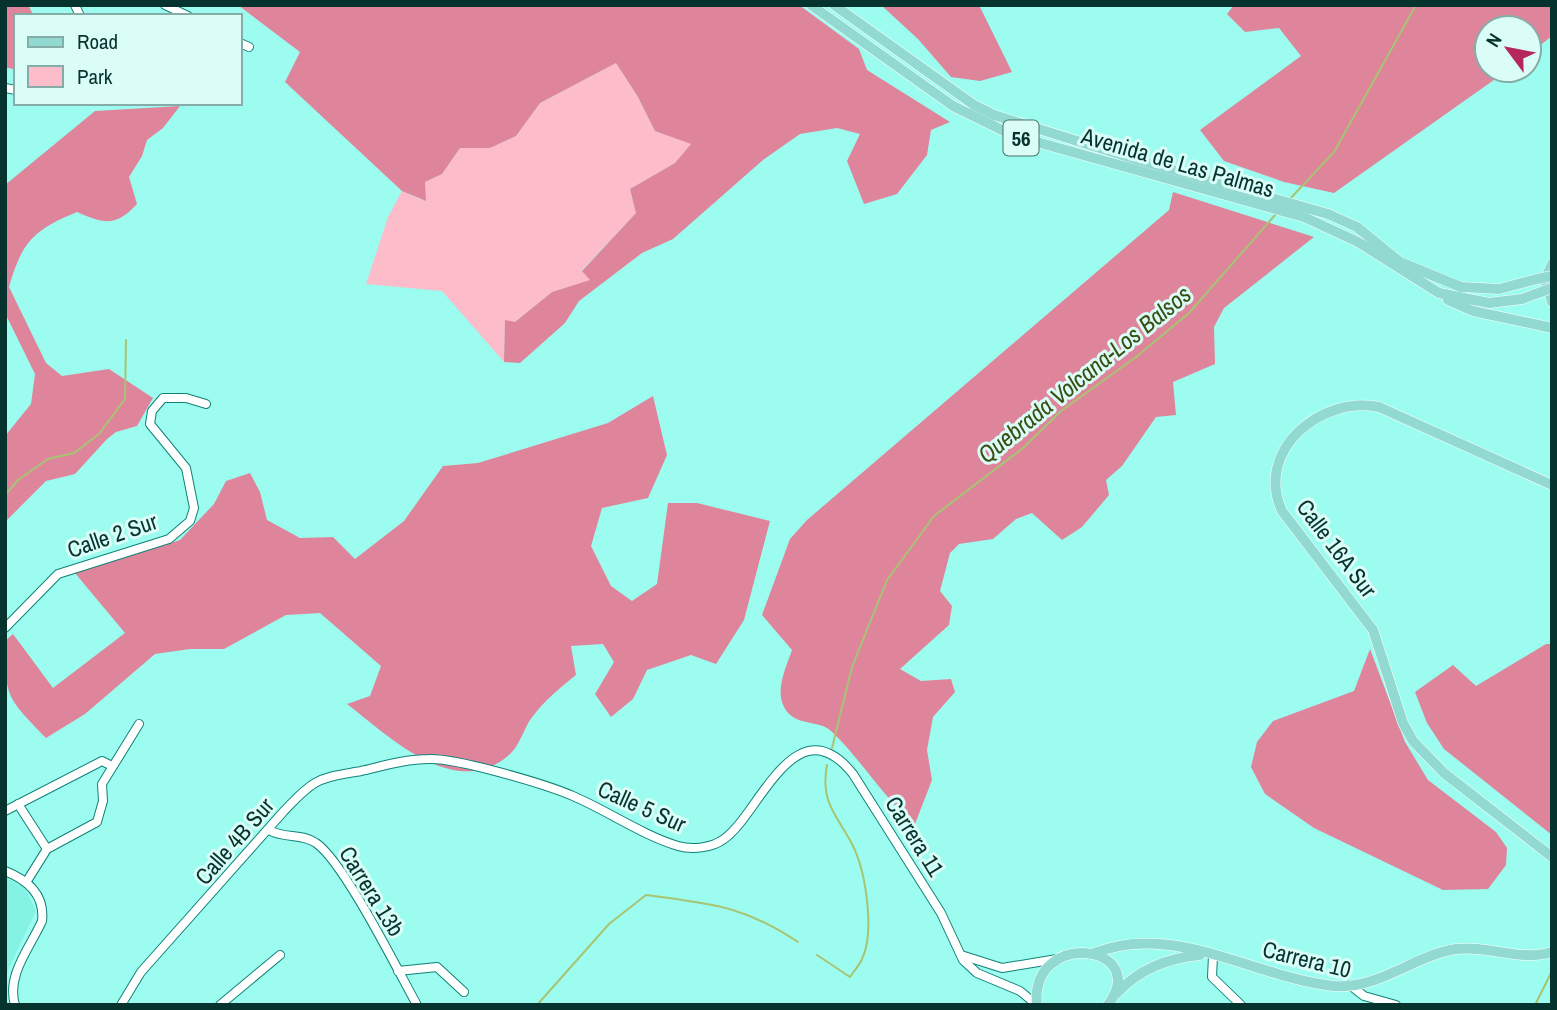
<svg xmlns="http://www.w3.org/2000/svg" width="1557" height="1010" font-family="'Archivo Narrow',sans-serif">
<rect width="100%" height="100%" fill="#9cfcef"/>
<!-- built -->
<path fill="#85f3e4" d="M5,877L25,888L36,911L7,972Z"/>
<!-- green -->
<path fill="#fdbcca" d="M616,63L638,97L655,131L692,144L675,163L630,189L636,213L582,270L591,280L552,292L515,322L505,321L504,362L442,291L366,284L388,217L402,191L425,201L424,182L442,174L460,148H490L516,136L540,103Z"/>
<!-- forest -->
<g fill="#de859b">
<path d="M5,5H28L34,16H16V70L5,67Z"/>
<path d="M238,5H799L859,49L867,70L950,122L931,130L927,155L897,194L864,204L847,161L860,134L837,128L800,134L763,160L673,239L642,253L579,301L565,323L520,363L504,362L505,320L515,322L552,292L590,280L582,271L636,213L630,189L675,163L691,144L655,131L638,97L616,63L540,103L516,136L490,148H460L442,174L425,182L426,201L402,191L285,82L300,52Z"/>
<path d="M881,5H979L1012,72L980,81L951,77L918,39Z"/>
<path d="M1234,5H1552V36L1529,54V28H1487V70H1508L1334,193L1284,182L1224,161L1200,130L1301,56L1279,28L1245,32L1227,14Z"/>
<path d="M180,106L163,128L147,140L142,156L129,177L137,204C115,228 103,223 77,212C33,230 22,242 9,287L46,363L62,376L109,369L153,398L137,426L116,432L107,439L75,474L46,481L5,522V436L31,404L35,374L5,313V185L95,111Z"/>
<path d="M1173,192L1314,237L1224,308L1214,327L1215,364L1173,382L1176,415L1156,417L1122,466L1106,480L1109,495L1082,527L1062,540L1032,513L1016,519L993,539L959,544L950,553L940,591L952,606L949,625L900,669L921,681L951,679L955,692L933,717L927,750L932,780L915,824C882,797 862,760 831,731C818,719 794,727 784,707C775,689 786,668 792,650L762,615L790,539L807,520L1169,210Z"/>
<path d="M653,396L667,455L648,498L602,508L591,546L611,586L632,601L657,584L668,503H697L770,521L744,620L716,664L691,655L647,670L633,699L611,717L595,694L614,662L603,644L571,646L576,675C561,687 545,700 533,716C524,727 521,743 511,753C457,804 389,736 347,704L370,696L381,666L320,613L286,615L224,649H190L155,654L85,714L46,738C7,697 5,699 5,641L13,634L53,688L125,633L75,573L180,540L214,504L226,481L250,473L260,492L267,520L300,538L333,537L355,559L404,521L443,466L478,463L608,423Z"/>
<path d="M1546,644H1552V835L1444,749L1427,723L1415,692L1453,665L1476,686Z"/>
<path d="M1370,649L1405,742L1428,780L1496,832L1507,848L1506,865L1488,889L1443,890L1314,828L1265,794L1251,767L1257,742L1273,721L1354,691Z"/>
</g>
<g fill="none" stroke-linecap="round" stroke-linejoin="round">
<!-- stream -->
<g stroke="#a8c472" stroke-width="2">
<path d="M1289,200L1334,152L1416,5"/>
<path d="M5,495L18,480L48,459L74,453L99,434L125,399L126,340"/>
<path d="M832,748L852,667L887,580L934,516L1023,448L1061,411L1136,357L1189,313L1276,214"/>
<path d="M817,955L850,977C853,972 859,966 862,959C875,932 866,871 852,844C836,814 820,802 827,765"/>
<path d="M537,1005L609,924L646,895C710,904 743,905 798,942"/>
<path d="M1535,1005L1552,971"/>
</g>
<defs>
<g id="minor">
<path d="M75,5L80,16"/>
<path d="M165,5L188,16"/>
<path d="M240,43L249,47"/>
<path d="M5,88L16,90"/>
<path d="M5,628L58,574L169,539L190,521L194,508L186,468L150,424L152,411L163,398H186L206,404"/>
<path d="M18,804L47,849"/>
<path d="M5,811L102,761L112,766"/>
<path d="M269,830C284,839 302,833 316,843C344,862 398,971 417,1005"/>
<path d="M5,871C28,880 45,895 42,921C30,948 6,975 15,1005"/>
<path d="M27,881L47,849L97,822L103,801L102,784L139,724"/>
<path d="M961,955L1002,968L1057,959"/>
<path d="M1213,956L1212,977L1241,1005"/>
<path d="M398,971L437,967L464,992"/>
<path d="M1350,985L1364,996L1396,1005"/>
<path d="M121,1005L141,972L284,811C293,802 303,790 315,783C329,775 346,774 361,771C383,766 406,759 429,759C457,758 545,784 573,796C608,811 642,835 678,846C692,850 712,848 724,839C759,815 795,702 853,774L941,913L963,960L977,973L1020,991L1037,1005"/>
<path d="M220,1005L280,955"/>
</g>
<g id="major">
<path d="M811,5L953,106L1012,135L1304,217L1358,242L1439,293L1489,303L1522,299"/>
<path d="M834,5L974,105L994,115L1138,160L1328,214L1357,227L1400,262L1461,287L1499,289L1537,279"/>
<path d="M1552,264L1545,280L1552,302"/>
<path d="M1448,300L1473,311L1552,328"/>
<path d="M1552,485L1379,407C1322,395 1254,450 1282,511L1373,630L1403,723L1413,741L1444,773L1552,857"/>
<path d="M1095,953C1174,921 1255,978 1334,986C1378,990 1415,955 1456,949C1489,945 1520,962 1552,952"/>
<path d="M1117,993C1139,969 1168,958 1200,955"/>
<path d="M1037,1005C1029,928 1153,944 1108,1005"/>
</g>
</defs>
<!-- minor casing -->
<use href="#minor" stroke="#108277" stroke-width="10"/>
<!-- major casing -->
<use href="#major" stroke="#fff" stroke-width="11"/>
<!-- minor -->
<use href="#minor" stroke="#fff" stroke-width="8"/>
<!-- major -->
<use href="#major" stroke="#92dad1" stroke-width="10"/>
<defs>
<g id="major-bridge">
<path d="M1537,279L1552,276"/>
<path d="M1522,299L1552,288"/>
</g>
</defs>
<!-- major-bridge casing -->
<use href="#major-bridge" stroke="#fff" stroke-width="11" stroke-linecap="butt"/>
<!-- major-bridge -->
<use href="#major-bridge" stroke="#92dad1" stroke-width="10"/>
</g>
<g text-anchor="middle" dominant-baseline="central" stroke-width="6" stroke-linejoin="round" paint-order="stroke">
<!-- shield labels -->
<rect fill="#dafdf7" stroke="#46706b" stroke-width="2" x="1003.5" y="120.5" width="35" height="35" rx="5"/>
<g font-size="21" font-weight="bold" fill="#07332f">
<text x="1021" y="138">56</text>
</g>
<!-- street labels -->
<g font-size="23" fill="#07332f" stroke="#dafdf7">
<text transform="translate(1178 162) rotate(16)">Avenida de Las Palmas</text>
<text transform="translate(112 535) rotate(-19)">Calle 2 Sur</text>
<text transform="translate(1337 548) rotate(53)">Calle 16A Sur</text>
<text transform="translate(642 806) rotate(24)">Calle 5 Sur</text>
<text transform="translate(915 836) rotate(58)">Carrera 11</text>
<text transform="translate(234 841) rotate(-49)">Calle 4B Sur</text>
<text transform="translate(372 891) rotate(58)">Carrera 13b</text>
<text transform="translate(1307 959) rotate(14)">Carrera 10</text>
</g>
<!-- water labels -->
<g font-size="24" font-style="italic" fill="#3c4d12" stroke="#dafdf7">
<text transform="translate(1084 374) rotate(-39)">Quebrada Volcana-Los Balsos</text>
</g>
</g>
<!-- border -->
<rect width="1557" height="1010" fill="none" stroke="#07332f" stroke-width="14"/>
<!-- legend -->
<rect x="14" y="14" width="228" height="91" fill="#dafdf7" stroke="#86aca7" stroke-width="2"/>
<rect x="28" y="37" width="35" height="10" fill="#92dad1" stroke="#86aca7" stroke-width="2"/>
<text x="77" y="49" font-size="21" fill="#07332f">Road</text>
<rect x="28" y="66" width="35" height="21" fill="#fdbcca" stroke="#86aca7" stroke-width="2"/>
<text x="77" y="84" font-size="21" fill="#07332f">Park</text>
<!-- north arrow -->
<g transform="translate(1508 49) rotate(302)"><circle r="33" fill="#dafdf7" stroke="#86aca7" stroke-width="2"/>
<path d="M0-5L12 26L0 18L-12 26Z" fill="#b6285c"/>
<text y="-10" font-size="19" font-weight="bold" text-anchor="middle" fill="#07332f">N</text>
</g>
</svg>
